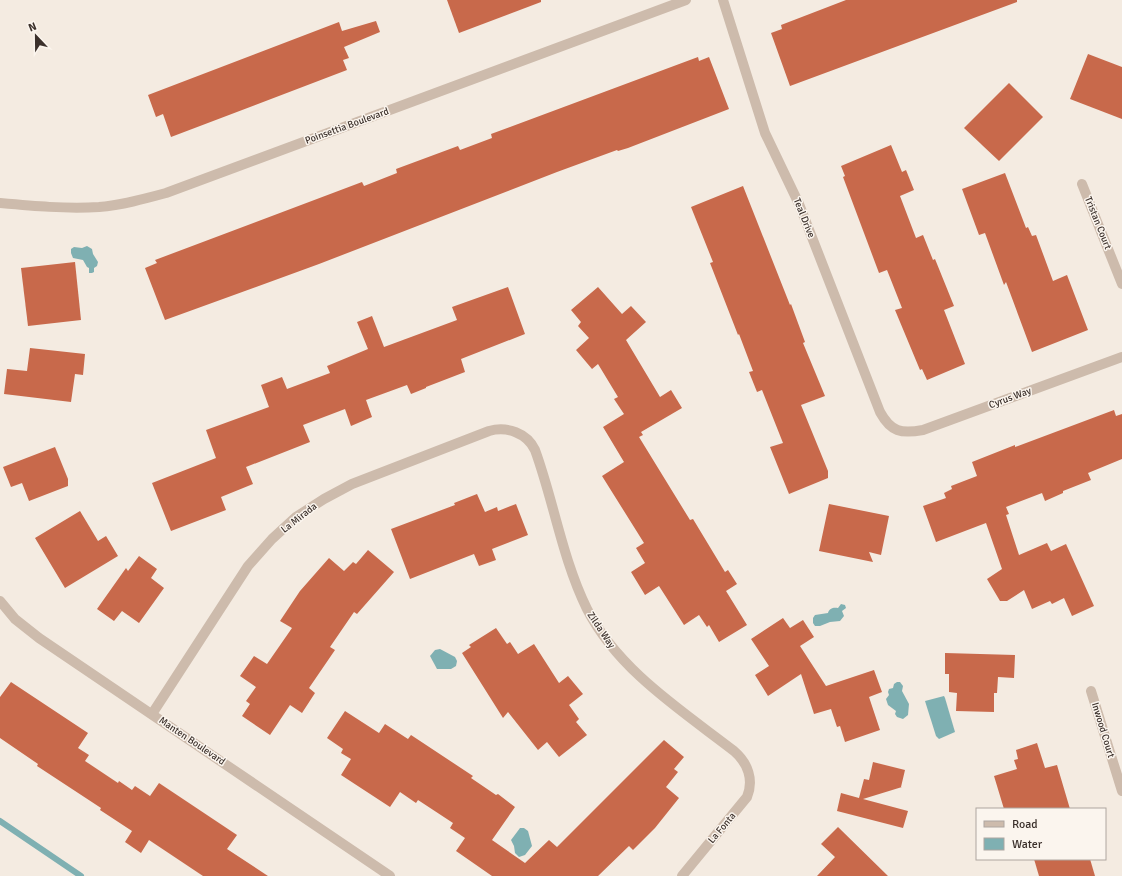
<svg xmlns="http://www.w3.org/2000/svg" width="1122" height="876" font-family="Signika,sans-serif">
<rect width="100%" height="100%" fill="#f4ebe1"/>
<!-- water -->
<g fill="#7fb0b2">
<path d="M87,246L92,249L93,254L98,262L97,266L94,268V272L92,273H89V268L87,267L83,260L73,258L71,253V249L74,247L82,248Z"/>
<path d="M841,604L845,605L846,608L842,611L844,616L840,621L830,622L820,626H815L813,623V618L815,615L828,613C829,608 834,607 838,608Z"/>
<path d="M440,649L455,657L457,661L456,666L451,669H437L430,656L435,650Z"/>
<path d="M897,682H900L903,686L902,691L909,704L908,715L903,719L897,717L895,714L896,711L888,705L886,699L889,695L888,692L889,689L893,688L894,684Z"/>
<path d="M944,696L945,698L955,732L939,739L936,736L925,701Z"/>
<path d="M520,828H524L528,831L532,846L525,855L519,857L515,853L514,846L511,840Z"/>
</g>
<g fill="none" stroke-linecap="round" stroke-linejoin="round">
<!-- stream -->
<path stroke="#7fb0b2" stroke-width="6" d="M0,821L81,876"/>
</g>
<!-- building -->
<g fill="#c8694b">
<path d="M447,0H541V2L459,33Z"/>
<path d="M846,0H1017V2L790,86L771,33L782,29L781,25Z"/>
<path d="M376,21L380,32L344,47L349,58L343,60L347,70L171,137L163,114L156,117L148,95L339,22L342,31Z"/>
<path d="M1088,54L1122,67V119L1070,99Z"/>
<path d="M698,57L699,61L709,57L729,109L628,148L618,151L617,150L557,172L319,264L165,320L145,268L157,263L155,260L362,182L364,186L397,173L396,169L458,146L460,150L492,138L491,134Z"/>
<path d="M1009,83L1043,117L999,161L964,128Z"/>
<path d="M891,145L902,172L906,170L914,190L900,196L916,238L923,235L933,260L935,259L954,306L944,310L965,364L927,380L922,369L920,370L895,310L902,308L887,270L879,273L843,177L845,176L841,166Z"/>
<path d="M1005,173L1026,228L1028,227L1032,236L1036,235L1053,281L1067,275L1088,330L1032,352L1006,282L1004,285L985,233L979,235L962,189Z"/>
<path d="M743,186L790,305L791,304L805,342L803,343L825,396L801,405L828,471V478L789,494L770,447L783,443L762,390L757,392L749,372L753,371L739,334L738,335L710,263L713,262L691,207Z"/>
<path d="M75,262L81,320L28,326L21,268Z"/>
<path d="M508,287L525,334L461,359L465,372L426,387V388L411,394L407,385L366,400L372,417L351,426L345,409L303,425L310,442L246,467L253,484L221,497L226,510L171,531L152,483L216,458L206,430L269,407L261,385L282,377L287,389L330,373L327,366L368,349L357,322L372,316L384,347L457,320L452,307Z"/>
<path d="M598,287L622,314L631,306L646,322L626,340L660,397L671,390L682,408L641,432L643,435L639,437L690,520L693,519L725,572L728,570L737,584L726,591L747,625L719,642L709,625L707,627L699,615L684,625L659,586L645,595L631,572L645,563L636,548L644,543L602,476L624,462L603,427L624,414L614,399L618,397L598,364L592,369L576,350L589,338L578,326L581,322L571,310Z"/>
<path d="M30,348L85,354L83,375L75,374L71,402L4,394L7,369L27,371Z"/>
<path d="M1114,410L1116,416L1122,414V459L1088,473L1091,480L1063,491V493L1045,501L1042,493L1006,507L1009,514L1006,515L1019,555L1047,543L1051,551L1066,544L1094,606L1072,616L1064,598L1052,604L1050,601L1032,609L1024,590L1007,601H1000L987,579L1002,569L986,523L936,542L923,506L946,498L944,493L952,489L951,486L977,476L972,462L1015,445V447Z"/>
<path d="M55,447L68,479V486L29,501L22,483L11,487L3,467Z"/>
<path d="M477,494L485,512L497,507L498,511L516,504L528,535L492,549L496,560L479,566L474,554L410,579L391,529L455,505L454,503Z"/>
<path d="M829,504L889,516L881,555L869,552L873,562L819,551Z"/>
<path d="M80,511L98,541L106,536L118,556L65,588L35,538Z"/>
<path d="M368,550L394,572L357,614L354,612L330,647L335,650L309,688L315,693L302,713L290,705L270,735L242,716L250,704L246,701L256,687L240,676L254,656L267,664L292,628L280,621L300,591L329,558L344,571L353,562L356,564Z"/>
<path d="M139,556L157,569L151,578L164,588L139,623L122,611L114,621L97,609L126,568L128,571Z"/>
<path d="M783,618L790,628L803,620L814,637L800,646L826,686L874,670L882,692L869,697L880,730L845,742L840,726L837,727L831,709L814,714L801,674L768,696L755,675L769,666L751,639Z"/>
<path d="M496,628L507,644L510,642L518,654L534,644L559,683L568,676L583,694L569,705L579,719L576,722L587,735L559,757L547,742L538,750L508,712L503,718L462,653L471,647L469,645Z"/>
<path d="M945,653L1015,655L1014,678L998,677L997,693H994V712L956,711L957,693L949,692V674H945Z"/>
<path d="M11,682L88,733L78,748L89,755L85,761L118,783L119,781L132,790L135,786L150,796L159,783L237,835L227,849L268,876H203L149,840L141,853L125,842L132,831L100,810L101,808L37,766L38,764L0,738V697Z"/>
<path d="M345,711L379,733L385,724L408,739L411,735L473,776L471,778L496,795L498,794L515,807L492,840L525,863L549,840L557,847L664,740L684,757L674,769L678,772L666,787L679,798L655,828L633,850L629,846L598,876H492L456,851L465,838L450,828L453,823L418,800L416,803L400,792L390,807L341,775L351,759L341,753L343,749L327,738Z"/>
<path d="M1037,743L1045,768L1057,765L1070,809H1004L994,776L1017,769L1014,760L1018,759L1016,750Z"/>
<path d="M873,762L905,770L901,787H902L863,799L908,811L903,828L837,811L841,793L859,798L864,779L869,780Z"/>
<path d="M838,827L888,876H817L835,857L821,844Z"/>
<path d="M1034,859H1090L1095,876H1039Z"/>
</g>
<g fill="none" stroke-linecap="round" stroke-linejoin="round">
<!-- street -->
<g stroke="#cdbbac" stroke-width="10">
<path d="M723,0L765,133L799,204L880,412C891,432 901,434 923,430L1122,357"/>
<path d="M1082,184L1122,284"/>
<path d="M0,203C33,206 66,209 99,207C122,205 144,199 166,193L686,0"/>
<path d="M0,601L15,619L39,638L390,876"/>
<path d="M1091,691L1122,791"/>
<path d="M152,714L248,566L272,539L296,517L324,499L352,484L489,431C507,426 527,433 535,450C554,502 562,558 587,609C618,670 681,710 734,751C748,763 754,780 747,797L682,876"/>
</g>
</g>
<g text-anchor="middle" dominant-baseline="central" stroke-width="3" stroke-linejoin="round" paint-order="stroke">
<!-- street labels -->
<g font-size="10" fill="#3b302b" stroke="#fbf5ee">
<text transform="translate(347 126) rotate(-20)">Poinsettia Boulevard</text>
<text transform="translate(804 218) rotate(68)">Teal Drive</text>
<text transform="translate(1098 223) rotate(68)">Tristan Court</text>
<text transform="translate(1010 398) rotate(-20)">Cyrus Way</text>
<text transform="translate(299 518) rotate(-38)">La Mirada</text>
<text transform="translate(601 630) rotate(56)">Zilda Way</text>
<text transform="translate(1103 730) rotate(73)">Inwood Court</text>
<text transform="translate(192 741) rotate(34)">Manten Boulevard</text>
<text transform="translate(722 828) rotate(-50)">La Fonta</text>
</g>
</g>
<!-- legend -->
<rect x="976" y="808" width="130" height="52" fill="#fbf5ee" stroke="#aea6a0"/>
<rect x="984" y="821" width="20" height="6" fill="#cdbbac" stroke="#aea6a0"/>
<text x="1012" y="828" font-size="12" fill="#3b302b">Road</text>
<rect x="984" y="838" width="20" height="12" fill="#7fb0b2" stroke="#aea6a0"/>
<text x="1012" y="848" font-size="12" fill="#3b302b">Water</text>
<!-- north arrow -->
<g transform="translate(36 36) rotate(338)" stroke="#fbf5ee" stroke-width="3" paint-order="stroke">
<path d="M0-3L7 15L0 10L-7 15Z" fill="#3b302b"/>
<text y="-6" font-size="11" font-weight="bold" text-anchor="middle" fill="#3b302b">N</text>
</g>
</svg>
